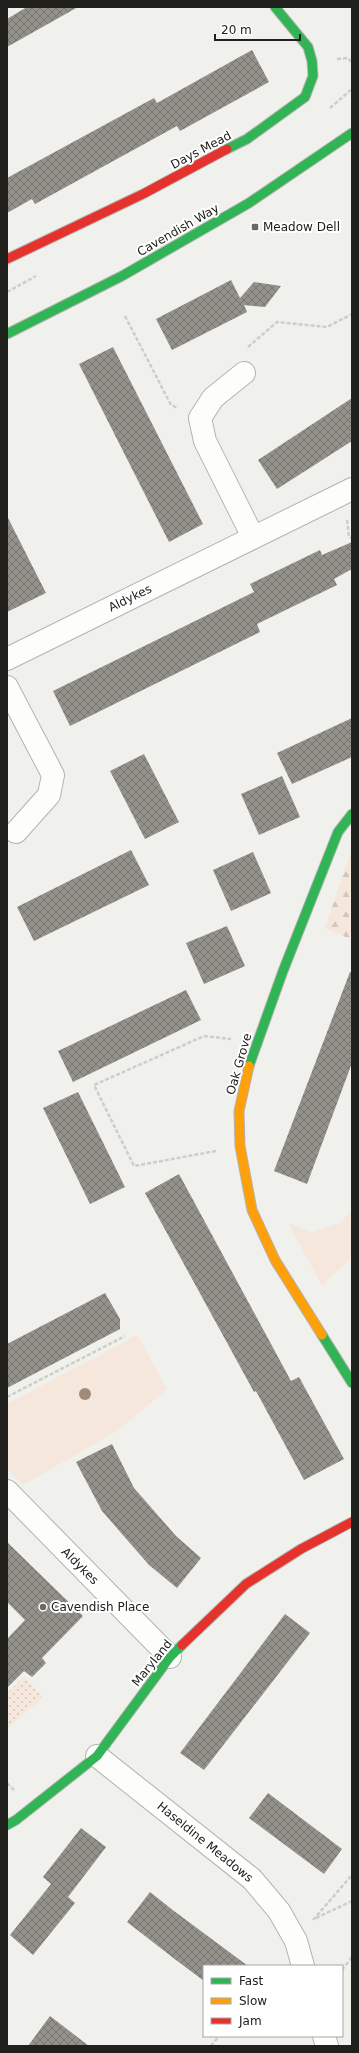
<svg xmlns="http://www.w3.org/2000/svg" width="359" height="2053" font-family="'DejaVu Sans',sans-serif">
<defs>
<pattern id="forest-firs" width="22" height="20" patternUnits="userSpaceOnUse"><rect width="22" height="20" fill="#f6e7dc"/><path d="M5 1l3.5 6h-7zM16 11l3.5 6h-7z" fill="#d3c6bc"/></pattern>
<pattern id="park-dots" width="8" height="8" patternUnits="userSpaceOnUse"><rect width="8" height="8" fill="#f6e7dc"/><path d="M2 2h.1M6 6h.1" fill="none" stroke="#d3c6bc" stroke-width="1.8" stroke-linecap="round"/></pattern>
<pattern id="building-cross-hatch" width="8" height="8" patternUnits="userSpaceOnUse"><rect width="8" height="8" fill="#93918a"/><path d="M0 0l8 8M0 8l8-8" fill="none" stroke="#787670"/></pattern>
</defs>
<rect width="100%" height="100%" fill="#f0f1ec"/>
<!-- green -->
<g fill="#f6e7dc">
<path d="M352,1210V1258L322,1285L288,1223L312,1232L340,1223Z"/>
<path d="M137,1335L167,1389L117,1431L23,1485L7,1469V1404Z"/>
</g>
<!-- forest -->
<path fill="url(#forest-firs)" d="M352,848V940L325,928Z"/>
<!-- park -->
<path fill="url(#park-dots)" d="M24,1677L43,1697L7,1729V1693Z"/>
<!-- building -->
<g fill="url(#building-cross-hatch)">
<path d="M27,7H78L7,47V19Z"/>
<path d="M252,50L269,82L180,131L177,126L35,204L32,199L7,213V178L154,98L157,103Z"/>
<path d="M231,280L240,298L254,282L281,286L265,307L244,305L247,312L172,350L156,319Z"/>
<path d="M113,347L203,524L169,542L79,364Z"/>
<path d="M352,398V441L277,489L258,460Z"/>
<path d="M7,516L46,593L7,612Z"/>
<path d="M352,542V569L334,579L337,585L257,624L260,632L70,726L53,691L254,592L250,584L320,550L322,555Z"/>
<path d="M352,718V757L292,784L277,753Z"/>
<path d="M144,754L179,822L145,839L110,771Z"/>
<path d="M282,776L300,817L259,835L241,794Z"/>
<path d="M131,850L149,885L34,941L17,907Z"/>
<path d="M253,852L271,893L231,911L213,870Z"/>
<path d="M227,926L245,966L204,984L186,943Z"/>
<path d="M350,972H352V1063L307,1184L274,1171Z"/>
<path d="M186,990L201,1020L73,1082L58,1051Z"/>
<path d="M78,1092L125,1187L90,1204L43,1108Z"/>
<path d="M179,1174L291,1381L299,1377L344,1459L304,1480L256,1391L254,1392L145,1193Z"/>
<path d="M105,1293L120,1319V1329L7,1388V1344Z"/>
<path d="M112,1444L134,1488L176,1536L201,1558L177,1588L149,1565L102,1511L76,1462Z"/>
<path d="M7,1542L83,1616L42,1658L46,1663L32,1677L24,1671L7,1688V1639L25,1620L7,1602Z"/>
<path d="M285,1614L310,1633L204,1770L180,1753Z"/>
<path d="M268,1793L342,1849L324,1874L249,1818Z"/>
<path d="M81,1828L106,1847L68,1897L75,1903L33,1955L10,1935L51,1884L43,1877Z"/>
<path d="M150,1892L174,1911L248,1966H204V1981L176,1960L127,1922Z"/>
<path d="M50,2016L89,2046H28Z"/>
</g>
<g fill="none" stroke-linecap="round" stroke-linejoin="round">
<defs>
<g id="street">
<path d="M244,373L213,398L200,418L205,441L253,537"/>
<path d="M7,659L352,489"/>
<path d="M7,687L53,775L49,795L16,832"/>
<path d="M7,1491L170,1657"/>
<path d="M97,1756L252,1879L279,1911L296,1941L303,1966"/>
<path d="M324,2036L327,2046"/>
</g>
<g id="fast">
<path d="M227,149L247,139L305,97L313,76L312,61L308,47L275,7"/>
<path d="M7,334L122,276L249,203L352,133"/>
<path d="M249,1066L283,971L338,832L352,814"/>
<path d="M322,1335L352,1383"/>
<path d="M7,1825L16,1820L97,1756L170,1657L182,1645"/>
</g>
<path id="slow" d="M249,1066L239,1111L240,1146L252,1210L275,1260L322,1335"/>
<g id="jam">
<path d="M7,259L143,194L227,149"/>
<path d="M182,1645L246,1584L301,1549L352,1522"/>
</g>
</defs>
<!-- street casing -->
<use href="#street" stroke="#b3b4b0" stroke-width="24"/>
<!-- fast casing -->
<use href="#fast" stroke="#b3b4b0" stroke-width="11"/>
<!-- slow casing -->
<use href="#slow" stroke="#b3b4b0" stroke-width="11"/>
<!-- jam casing -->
<use href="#jam" stroke="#b3b4b0" stroke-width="11"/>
<!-- path -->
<g stroke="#cdcecb" stroke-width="2.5" stroke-dasharray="4 2" stroke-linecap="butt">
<path d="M337,59L348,58L352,63"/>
<path d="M330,108L352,89"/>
<path d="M7,292L36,276"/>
<path d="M125,316L171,405L178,408"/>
<path d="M248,347L277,322L327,327L352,314"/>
<path d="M347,520L349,537L352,538"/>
<path d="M216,1151L134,1166L94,1085L204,1036L231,1039"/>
<path d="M7,1397L125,1336"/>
<path d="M7,1783L14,1790"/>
<path d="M316,1918L352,1901"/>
<path d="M313,1920L352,1875"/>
<path d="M342,1970L352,1957"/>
<path d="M211,2046L219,2036"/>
</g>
<!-- street -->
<use href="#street" stroke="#fdfdfc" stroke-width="22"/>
<!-- fast -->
<use href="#fast" stroke="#30b455" stroke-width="9"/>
<!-- slow -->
<use href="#slow" stroke="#ff9f0a" stroke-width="9"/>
<!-- jam -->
<use href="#jam" stroke="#e5322d" stroke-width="9"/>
</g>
<!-- trees -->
<circle fill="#a18a78" cx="85" cy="1394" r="6"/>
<!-- markers -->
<g fill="#696a65" stroke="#fff" stroke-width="1.5">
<rect x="251" y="223" width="8" height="8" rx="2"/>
<circle cx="43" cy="1607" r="4"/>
</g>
<g text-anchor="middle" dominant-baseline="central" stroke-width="4" stroke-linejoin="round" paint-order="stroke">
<!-- street labels -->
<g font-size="12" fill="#20211d" stroke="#fff">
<text transform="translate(201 150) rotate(-28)">Days Mead</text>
<text transform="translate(178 230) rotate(-30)">Cavendish Way</text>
<text transform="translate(130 598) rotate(-26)">Aldykes</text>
<text transform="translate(239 1064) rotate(-74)">Oak Grove</text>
<text transform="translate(80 1566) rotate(45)">Aldykes</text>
<text transform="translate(152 1663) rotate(-51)">Maryland</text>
<text transform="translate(205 1842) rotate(39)">Haseldine Meadows</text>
</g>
<!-- poi labels -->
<g font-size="12" fill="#20211d" stroke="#fff" text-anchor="start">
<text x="263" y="227">Meadow Dell</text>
<text x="51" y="1607">Cavendish Place</text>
</g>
</g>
<!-- border -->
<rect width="359" height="2053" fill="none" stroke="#20211d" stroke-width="16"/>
<!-- legend -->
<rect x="203" y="1965" width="140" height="72" fill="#ffffff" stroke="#a6a6a5"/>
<rect x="211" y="1978" width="20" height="6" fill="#30b455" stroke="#a6a6a5"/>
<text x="239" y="1985" font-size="12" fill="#20211d">Fast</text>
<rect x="211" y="1998" width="20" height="6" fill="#ff9f0a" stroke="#a6a6a5"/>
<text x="239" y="2005" font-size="12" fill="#20211d">Slow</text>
<rect x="211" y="2018" width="20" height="6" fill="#e5322d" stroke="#a6a6a5"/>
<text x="239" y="2025" font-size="12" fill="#20211d">Jam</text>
<!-- scale -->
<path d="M215 34v6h85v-6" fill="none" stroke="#20211d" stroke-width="2"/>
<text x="221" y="34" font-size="12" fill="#20211d" stroke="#ffffff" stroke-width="3" paint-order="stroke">20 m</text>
</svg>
